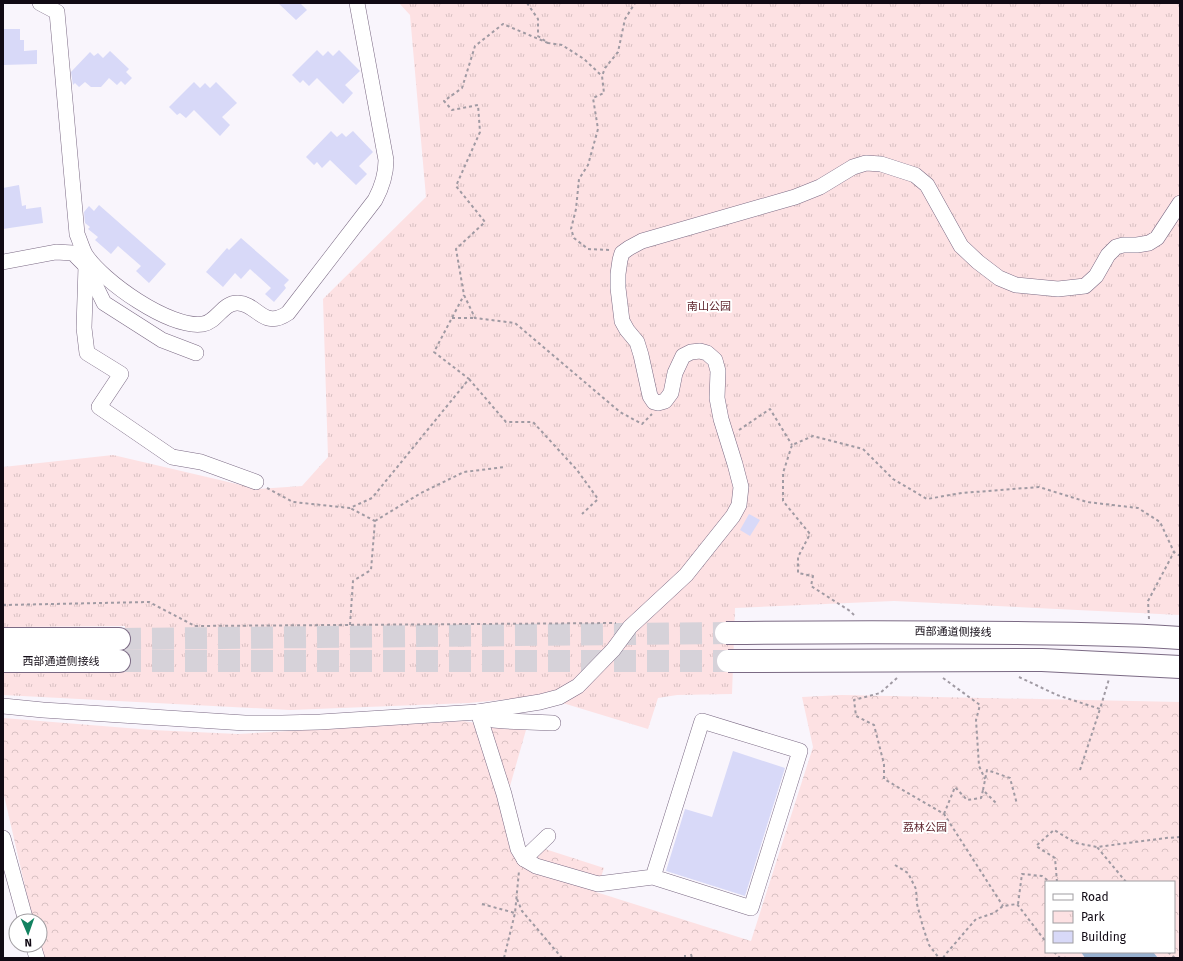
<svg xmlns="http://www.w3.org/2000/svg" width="1183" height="961" font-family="'Fira Sans','Noto Sans SC',sans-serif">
<defs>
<pattern id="forest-crowns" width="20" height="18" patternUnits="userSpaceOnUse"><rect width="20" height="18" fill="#fde1e3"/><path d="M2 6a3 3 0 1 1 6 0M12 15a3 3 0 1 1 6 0" fill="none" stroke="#d8c0c2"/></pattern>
<pattern id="park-tufts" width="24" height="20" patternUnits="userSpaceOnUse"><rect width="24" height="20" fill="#fde1e3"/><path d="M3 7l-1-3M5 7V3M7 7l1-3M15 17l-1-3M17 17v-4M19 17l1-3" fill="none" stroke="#d8c0c2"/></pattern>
<pattern id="water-rules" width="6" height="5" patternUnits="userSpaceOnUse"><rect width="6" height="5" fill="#98b1d0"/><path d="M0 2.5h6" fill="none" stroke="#8297b2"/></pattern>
</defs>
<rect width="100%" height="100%" fill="#f9f5fc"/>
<!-- forest -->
<path fill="url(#forest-crowns)" d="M842,695L1180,702V958H1158L1153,952H1174V882H1046V952H1081L1085,958H42L40,945V921H33L3,791V718L152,730L238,734L463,721L526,730L510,786L500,792L527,869L545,849L604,868L596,892L751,941L813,747L802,697Z"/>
<!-- park -->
<path fill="url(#park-tufts)" d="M399,3H1180V615L894,601L735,608L732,694L677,695L658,698L648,729L566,704L530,697L469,703L290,710L3,695V670L125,671V626L3,627V467L113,455L258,489L302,486L328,457L323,299L426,197L410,15Z"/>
<!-- water -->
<path fill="url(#water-rules)" d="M1081,952H1153L1158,958H1085Z"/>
<!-- building -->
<g fill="#d8d9f8">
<path d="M278,3H300L307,10L296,20Z"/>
<path d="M3,29H20V40H24V51L37,50V64L3,65Z"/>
<path d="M317,50L323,56L328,51L333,56L339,50L360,71L345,85L353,93L343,104L317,78L309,86L303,80L300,83L292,75Z"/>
<path d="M110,51L129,69L126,72L132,78L125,85L121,81L117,85L109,78L101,87H91L85,82L79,87L75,83L73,85L71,72L90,52L94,56L98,53L103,58Z"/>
<path d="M194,82L200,88L205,83L210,88L216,82L237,103L222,117L230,125L220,136L194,110L186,118L180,113L177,115L169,107Z"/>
<path d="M331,131L337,137L342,133L346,137L353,131L373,152L359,166L367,174L356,185L330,160L322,168L317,162L314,165L306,157Z"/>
<path d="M19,185L22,206L26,205V209L41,207L43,223L3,229V188Z"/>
<path d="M99,205L166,264L149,283L136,271L141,266L118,246L111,254L95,240L98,237L88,229L90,227L85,223L84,212L89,206L94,211Z"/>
<path d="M241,238L289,280L284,285L286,288L274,302L265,294L271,288L250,269L241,279L235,273L223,287L206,272L227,248L229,250Z"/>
<path d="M749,514L760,520L750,536L740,530Z"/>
<path d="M733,751L785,768L745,896L666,871L685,809L712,817Z"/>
</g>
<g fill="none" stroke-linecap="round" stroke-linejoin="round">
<!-- highway-tunnel -->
<g stroke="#d6d2d9" stroke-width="22" stroke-dasharray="22 11" stroke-linecap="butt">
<path d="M119,639L726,633"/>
<path d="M119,661H728"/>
</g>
<defs>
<g id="minor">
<path d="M40,3L57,12L77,234C80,241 82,248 85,254C102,281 170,329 203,324C217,322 223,302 238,303C258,304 263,330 288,313L375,200C382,187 386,175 386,160L357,3"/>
<path d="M3,262L56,252L73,253L86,266L104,303L162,340L196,353"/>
<path d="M86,266L84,328L87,353L121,374L99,407L172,457L201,462L256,482"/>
<path d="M3,706L43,710L245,723H282L320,722L478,712L540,702L559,697L578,686L613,650L630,627L686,575L733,516L739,505L741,487L735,464L721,419L717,398L718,371L715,360L707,353L700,351L691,352L683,356L675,373L671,393L665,401L658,403L654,402L650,396L641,355L637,342L627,330L622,321L618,288V274L620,260L622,253L629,248L642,241L795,197L820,187L853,167L866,163L881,164L915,175L927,185L961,246L978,262L999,278L1016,285L1058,289L1085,286L1096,276L1108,255L1116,247L1123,245H1137L1149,243L1157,238L1180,203"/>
<path d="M478,712L504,794L518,849L524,859L536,866L598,884L653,877L751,908L800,751L702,721L653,877"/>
<path d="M478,712L493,720L505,721L553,723"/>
<path d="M3,838L26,921"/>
<path d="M524,859L548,836"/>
<path d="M33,945L37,958"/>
</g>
<g id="highway">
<path d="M3,639H119"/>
<path d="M3,661H119"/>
</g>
</defs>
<!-- minor casing -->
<use href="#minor" stroke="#7b6a84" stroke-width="16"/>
<!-- highway casing -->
<use href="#highway" stroke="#7b6a84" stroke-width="24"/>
<!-- path -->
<g stroke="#a09aa3" stroke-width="2" stroke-dasharray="3 3" stroke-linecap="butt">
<path d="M527,3L538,19V36L548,43L562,45L584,59L602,76"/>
<path d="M548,43L503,24L475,46L462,88L444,101L452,110L478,105L480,132L456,186L485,222L456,249L464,295L475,318L515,323L620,412L642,424L652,414"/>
<path d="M609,250L588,249L574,238L571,229L576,209L579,179L588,165L598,129L593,98L604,93L602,76L605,68L618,52L625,19L635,3"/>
<path d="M452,318H475"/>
<path d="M469,379L506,422H533L577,470L598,499L582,514"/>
<path d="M739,430L770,409L792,445"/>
<path d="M267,488L293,502L350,508L372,498L469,379L434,352L464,295"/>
<path d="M375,521L421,493L464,472L505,467"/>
<path d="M3,605L149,602L195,626L616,623"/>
<path d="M854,615L850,611L811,586L813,576L798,573V557L810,534L783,501V473L792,445L813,436L863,449L893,479L927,499L962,493L1039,487L1087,502L1138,508L1160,522L1174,552L1180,556"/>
<path d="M1149,619L1148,601L1174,552"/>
<path d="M350,625L353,581L371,570L375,521L350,508"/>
<path d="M1019,677L1057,695L1100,709L1109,679"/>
<path d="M897,678L880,693L854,700L856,716L874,725L884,764V779L944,814L1003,906"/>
<path d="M943,678L980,705L976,720L979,766L985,779"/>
<path d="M1080,770L1100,709"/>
<path d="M983,790L987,770L1010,778L1017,804"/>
<path d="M944,814L955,787L967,800L981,798L983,790L997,804"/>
<path d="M895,865L908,873L916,889L917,904L923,927L929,945L939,958"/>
<path d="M1057,882L1055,858L1036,846L1054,830L1076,843L1097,847"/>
<path d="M1126,882L1097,847L1166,838L1180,837"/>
<path d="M517,899L522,911L562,958"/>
<path d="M482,904L515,913"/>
<path d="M1018,904L1022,874L1042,876L1050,882"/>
<path d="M1054,952L1060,958"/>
<path d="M1168,952L1175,958"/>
<path d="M691,954L692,958"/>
<path d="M504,958L515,913L519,871"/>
<path d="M685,958V955"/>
<path d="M943,958L945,955L976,919L994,913L1003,906L1017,904L1046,942"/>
</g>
<!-- minor -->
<use href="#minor" stroke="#fff" stroke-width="15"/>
<!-- highway -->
<use href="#highway" stroke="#fff" stroke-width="22"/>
<defs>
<g id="highway-bridge">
<path d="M726,633C823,632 920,632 1017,633C1071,634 1126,634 1180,638"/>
<path d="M728,661L1042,660L1180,667"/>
</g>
</defs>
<!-- highway-bridge casing -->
<use href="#highway-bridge" stroke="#7b6a84" stroke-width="24" stroke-linecap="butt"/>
<!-- highway-bridge -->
<use href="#highway-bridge" stroke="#fff" stroke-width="22"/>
</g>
<g text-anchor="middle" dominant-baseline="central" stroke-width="4" stroke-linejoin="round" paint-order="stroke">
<!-- park labels -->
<g font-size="11" fill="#5e252d" stroke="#fff">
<text x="709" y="306">南山公园</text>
<text x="925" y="827">荔林公园</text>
</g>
<!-- street labels -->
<g font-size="11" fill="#110a14" stroke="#fff">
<text transform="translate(953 632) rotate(1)">西部通道侧接线</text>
<text x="61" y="661">西部通道侧接线</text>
</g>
</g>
<!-- border -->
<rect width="1183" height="961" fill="none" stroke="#110a14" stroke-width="8"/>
<!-- legend -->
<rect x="1045" y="881" width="130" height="72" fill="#ffffff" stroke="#a09da1"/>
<rect x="1053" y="894" width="20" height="6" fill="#ffffff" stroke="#a09da1"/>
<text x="1081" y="901" font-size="12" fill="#110a14">Road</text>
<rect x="1053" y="911" width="20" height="12" fill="url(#park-tufts)" stroke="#a09da1"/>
<text x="1081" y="921" font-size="12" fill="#110a14">Park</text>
<rect x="1053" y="931" width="20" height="12" fill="#d8d9f8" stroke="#a09da1"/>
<text x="1081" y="941" font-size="12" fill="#110a14">Building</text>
<!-- north arrow -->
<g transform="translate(28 933) rotate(178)"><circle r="19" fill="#ffffff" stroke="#a09da1"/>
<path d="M0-3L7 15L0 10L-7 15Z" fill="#128260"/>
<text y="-6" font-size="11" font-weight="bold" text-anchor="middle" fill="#110a14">N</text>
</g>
</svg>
